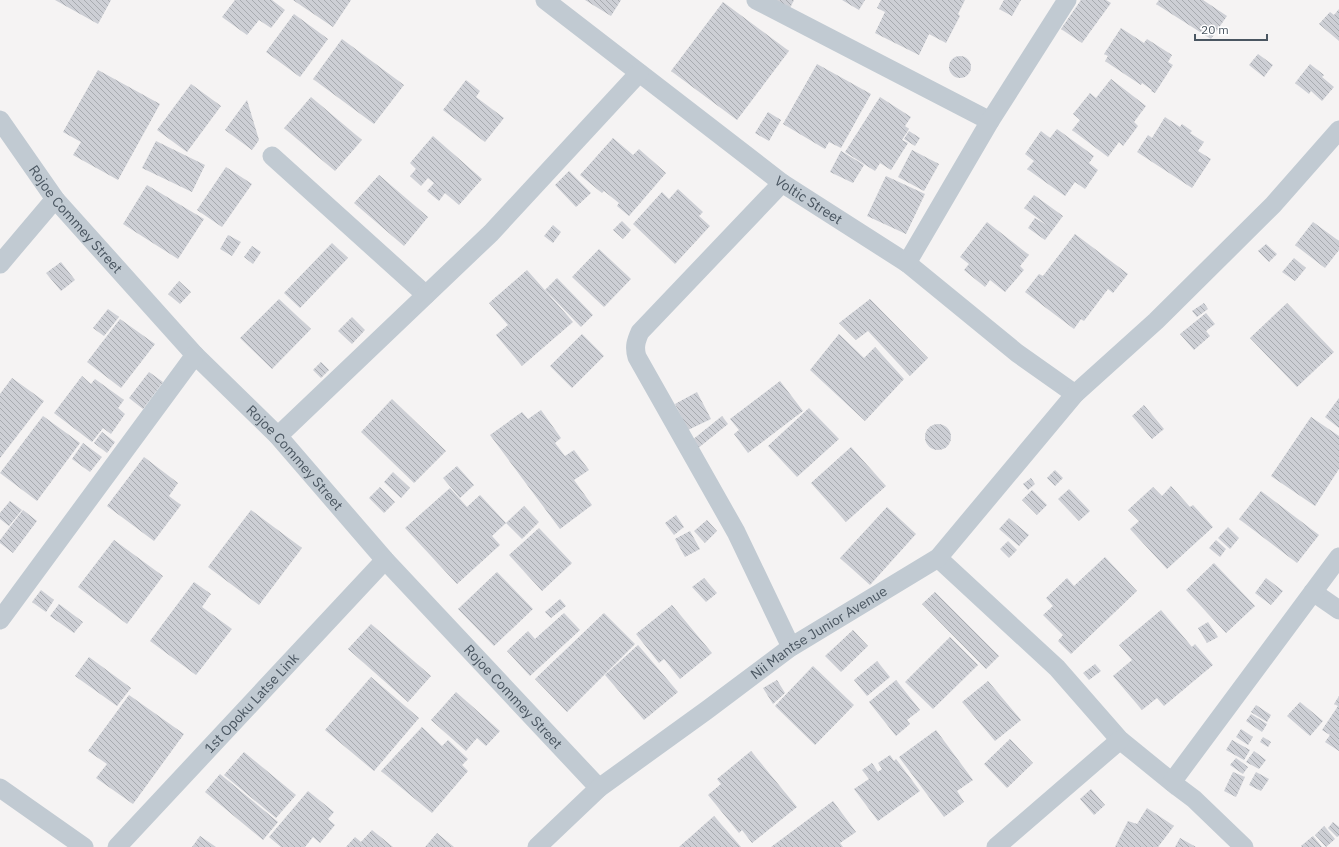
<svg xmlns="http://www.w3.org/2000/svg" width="1339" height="847" font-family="'IBM Plex Sans',sans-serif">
<defs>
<pattern id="building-back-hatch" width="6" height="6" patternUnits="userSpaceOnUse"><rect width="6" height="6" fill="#cdcfd5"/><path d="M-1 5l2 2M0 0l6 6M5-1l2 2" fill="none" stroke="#a8abb0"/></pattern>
</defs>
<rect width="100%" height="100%" fill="#f5f3f3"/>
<!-- building -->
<g fill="url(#building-back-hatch)">
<path d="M55,0H111L98,24Z"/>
<path d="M235,0H272L285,10L271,28L259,20L247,35L222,17Z"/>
<path d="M293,0H351L333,27Z"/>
<path d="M585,0H621L611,16Z"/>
<path d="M770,0H794L789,10Z"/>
<path d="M842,0H865L859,10Z"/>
<path d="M881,0H965L958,14L960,16L946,43L929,34L919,55L875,33L885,12L877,8Z"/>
<path d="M1004,0H1021L1012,16L999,9Z"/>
<path d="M1081,0H1106L1111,3L1082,43L1061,29Z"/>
<path d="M1159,0H1203L1227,16L1211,39L1156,4Z"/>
<path d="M723,2L789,51L737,120L671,71Z"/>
<path d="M1339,9V41L1319,24L1330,12L1334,15Z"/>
<path d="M294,14L328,39L300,77L266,52Z"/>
<path d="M1121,28L1144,43L1147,39L1172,55L1168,62L1173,65L1155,93L1151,91L1152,90L1142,83L1141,85L1105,61L1108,56L1104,54Z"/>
<path d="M342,39L404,85L374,124L313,79Z"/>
<path d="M1258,54L1273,65L1264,77L1249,65Z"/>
<circle cx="960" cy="67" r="11"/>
<path d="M817,64L871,94L841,148L829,142L825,149L783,124Z"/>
<path d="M1310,64L1324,75L1322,77L1334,87L1322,101L1311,91L1309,94L1295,83Z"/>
<path d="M98,70L160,104L118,180L73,155L81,142L63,132Z"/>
<path d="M1111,79L1146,106L1134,122L1138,126L1123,146L1119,142L1108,157L1072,130L1080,120L1073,114L1090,93L1096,98Z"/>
<path d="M466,80L480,91L476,97L504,118L485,142L443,110Z"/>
<path d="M191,84L221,106L187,152L157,130Z"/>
<path d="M311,97L362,140L335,171L284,128Z"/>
<path d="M880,97L911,117L905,126L909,129L902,140L908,143L891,170L880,163L875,171L845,152Z"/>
<path d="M247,100L259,140L252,150L225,130Z"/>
<path d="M768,112L781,120L769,141L755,133Z"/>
<path d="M1165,117L1180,127L1182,124L1192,131L1190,133L1204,142L1198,151L1211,159L1192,188L1137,152L1148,135L1152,138Z"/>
<path d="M1057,129L1094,156L1089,163L1098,170L1085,189L1075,182L1065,196L1027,169L1034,161L1025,154L1041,131L1050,138Z"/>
<path d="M909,131L920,138L915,146L904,139Z"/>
<path d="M433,136L482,179L459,205L445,193L439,201L427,191L434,183L428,178L421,186L410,176L416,169L410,163Z"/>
<path d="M613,138L633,155L639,149L666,173L629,216L617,206L619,203L604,191L602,193L580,175Z"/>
<path d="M156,141L205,165L192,192L142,168Z"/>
<path d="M912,150L939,164L924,191L898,177Z"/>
<path d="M841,151L864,165L853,183L830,172Z"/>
<path d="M226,167L252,184L222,227L197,210Z"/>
<path d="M569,171L591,193L576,207L555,185Z"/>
<path d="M379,175L428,217L404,246L354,203Z"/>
<path d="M886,176L925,194L906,234L867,216Z"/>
<path d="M147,185L204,219L178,259L123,224Z"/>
<path d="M678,189L703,212L699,216L710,226L675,264L633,224L662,192L669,199Z"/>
<path d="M1034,195L1063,216L1045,240L1028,228L1035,218L1047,225L1024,208Z"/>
<path d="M622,221L631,230L623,239L613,230Z"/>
<path d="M987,222L1029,255L1020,266L1024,270L1005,292L990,280L985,287L964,270L969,264L960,257Z"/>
<path d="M1313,222L1339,241V250L1325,268L1295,245Z"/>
<path d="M553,225L561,232L553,243L544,236Z"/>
<path d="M1075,234L1128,274L1113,293L1108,289L1084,321L1081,319L1074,329L1025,292L1039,274L1043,276Z"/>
<path d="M228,235L241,242L232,256L220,249Z"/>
<path d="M332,243L348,258L300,308L284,293Z"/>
<path d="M1266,244L1277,254L1269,262L1258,251Z"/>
<path d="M252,246L261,252L253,264L244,257Z"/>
<path d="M599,249L631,279L604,307L572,277Z"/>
<path d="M1294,258L1306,268L1295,281L1282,272Z"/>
<path d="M61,262L75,280L61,291L46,273Z"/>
<path d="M527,270L573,322L522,366L496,335L508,325L489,303Z"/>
<path d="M557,278L593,315L581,327L545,290Z"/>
<path d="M179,281L191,292L180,304L168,294Z"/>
<path d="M279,299L311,329L272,369L240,338Z"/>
<path d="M870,299L928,358L910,376L868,331L856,340L839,323Z"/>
<path d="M1204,303L1208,309L1197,317L1192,311Z"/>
<path d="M1287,303L1334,352L1297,387L1250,338Z"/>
<path d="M108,309L119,317L104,336L93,328Z"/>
<path d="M1206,313L1215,324L1206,331L1210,336L1194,350L1180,334Z"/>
<path d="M352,317L365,330L352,344L338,331Z"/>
<path d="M120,319L155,344L121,388L87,362Z"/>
<path d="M582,334L604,356L572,388L550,366Z"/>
<path d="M839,334L864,358L875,347L904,379L865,421L810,370Z"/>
<path d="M321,362L329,370L321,378L313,370Z"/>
<path d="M149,372L163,382L143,409L129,398Z"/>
<path d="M82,376L91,384L95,379L124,400L118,408L125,414L111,434L103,428L92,442L54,413Z"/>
<path d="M12,378L44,401L0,458V394Z"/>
<path d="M780,381L803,411L748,453L734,434L739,430L730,419Z"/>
<path d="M697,392L711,419L688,430L675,404Z"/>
<path d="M1339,398V428L1325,417Z"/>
<path d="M392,399L446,451L414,483L361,432Z"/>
<path d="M1144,405L1164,429L1152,439L1132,416Z"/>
<path d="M809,408L839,439L797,477L768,446Z"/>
<path d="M541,410L561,438L555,443L565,456L574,450L589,470L574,480L592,505L560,529L490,435L522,412L528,419Z"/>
<path d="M43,416L80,443L37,501L0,473Z"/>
<path d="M722,416L728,424L697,449L691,441Z"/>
<path d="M1311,417L1339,436V469L1315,506L1271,476Z"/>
<circle cx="938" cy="437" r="13"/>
<path d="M102,432L115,442L107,453L94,443Z"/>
<path d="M83,443L102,457L90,472L72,459Z"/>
<path d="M851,447L886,486L846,522L811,483Z"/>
<path d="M144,457L178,483L169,496L181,505L154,541L107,506Z"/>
<path d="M457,466L474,485L460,498L443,478Z"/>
<path d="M1055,470L1063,478L1055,486L1047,478Z"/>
<path d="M393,472L410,488L401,498L384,482Z"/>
<path d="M1031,478L1035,484L1028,490L1023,484Z"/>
<path d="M1171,486L1190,507L1193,505L1213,527L1167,569L1130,529L1139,521L1128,510L1153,487L1162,496Z"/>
<path d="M380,487L395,502L384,513L369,498Z"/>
<path d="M450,488L467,507L480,495L506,523L492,536L500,545L457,584L405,528Z"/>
<path d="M1069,489L1090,511L1079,521L1058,499Z"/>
<path d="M1032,490L1047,505L1037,515L1022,500Z"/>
<path d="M1261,491L1319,535L1297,563L1239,519Z"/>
<path d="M10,501L22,510L9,526L0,519V513Z"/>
<path d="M524,506L539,522L522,539L506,523Z"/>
<path d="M887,507L916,534L870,585L840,558Z"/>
<path d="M23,510L37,521L13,553L0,543V540Z"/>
<path d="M251,510L302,548L259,605L208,567Z"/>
<path d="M676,515L684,527L674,535L665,523Z"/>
<path d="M1009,518L1029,535L1019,546L999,529Z"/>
<path d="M707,520L717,531L705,543L694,531Z"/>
<path d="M1228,527L1239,538L1230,549L1218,538Z"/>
<path d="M539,528L572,563L542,591L509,555Z"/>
<path d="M690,531L700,549L685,557L675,539Z"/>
<path d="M114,540L163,576L127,624L78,587Z"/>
<path d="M1216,540L1226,549L1220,557L1209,548Z"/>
<path d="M1008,541L1017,550L1009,558L1000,549Z"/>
<path d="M1105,557L1137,591L1071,654L1058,641L1063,635L1043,615L1053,606L1046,598L1067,578L1074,586Z"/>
<path d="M1214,563L1255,606L1226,633L1186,590Z"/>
<path d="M497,572L533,609L494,646L458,609Z"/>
<path d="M704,578L717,593L706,602L692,587Z"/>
<path d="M1266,578L1283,591L1271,605L1255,593Z"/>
<path d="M194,582L211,594L202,607L232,629L196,675L150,641Z"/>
<path d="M41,590L54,600L46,612L32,602Z"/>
<path d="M935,592L999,656L986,669L922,604Z"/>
<path d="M560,599L566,606L551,618L545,612Z"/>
<path d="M59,604L83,622L74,633L50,616Z"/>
<path d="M672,605L712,653L680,679L664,659L659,663L636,634Z"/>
<path d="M1161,610L1192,647L1195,644L1213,665L1164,706L1157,698L1142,710L1113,676L1132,660L1119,645Z"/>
<path d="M564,613L580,630L530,676L507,651L528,631L535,639Z"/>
<path d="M604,613L635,644L567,712L535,679Z"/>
<path d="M1208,622L1218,637L1207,643L1198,628Z"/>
<path d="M371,624L431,676L408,702L348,649Z"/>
<path d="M853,630L868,646L841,672L825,656Z"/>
<path d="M950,637L978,665L933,709L905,682Z"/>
<path d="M638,645L678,692L644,720L605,675Z"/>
<path d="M89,657L131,688L117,706L75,676Z"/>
<path d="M877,661L890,677L867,696L854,680Z"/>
<path d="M1095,664L1101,671L1089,680L1083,673Z"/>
<path d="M813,666L854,705L815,745L775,706Z"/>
<path d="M371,677L419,718L374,771L325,730Z"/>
<path d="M777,680L785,693L773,704L763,688Z"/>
<path d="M896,680L920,710L907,720L910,724L896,736L869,702Z"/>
<path d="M988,681L1021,720L995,741L962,702Z"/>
<path d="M456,692L500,731L486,746L477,738L466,751L431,720Z"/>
<path d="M129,695L184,734L133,804L96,778L107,764L88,751Z"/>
<path d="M1339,696V751L1325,742L1330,735L1322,730L1338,706L1334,704Z"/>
<path d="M1300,702L1323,721L1310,736L1287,716Z"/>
<path d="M1256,705L1271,715L1267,722L1251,712Z"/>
<path d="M1251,714L1267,724L1262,732L1246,721Z"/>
<path d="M422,727L442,746L448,740L468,759L462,765L468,771L432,813L381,771Z"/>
<path d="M1241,729L1253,737L1248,745L1236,737Z"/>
<path d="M936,730L973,780L957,791L964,802L944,817L899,757Z"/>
<path d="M1263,737L1271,742L1268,747L1260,742Z"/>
<path d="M1010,739L1033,763L1007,788L984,764Z"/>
<path d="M1232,740L1250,750L1244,760L1226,750Z"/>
<path d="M751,751L797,807L752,843L742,830L739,833L708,795L721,784L717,779Z"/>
<path d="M1254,751L1266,760L1259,769L1246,762Z"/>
<path d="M244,752L296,795L276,818L224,775Z"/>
<path d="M890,755L894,761L896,759L920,791L878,821L854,789L869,779L862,770L872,763L878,772L882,769L878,763Z"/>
<path d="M1236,758L1248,767L1243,774L1230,765Z"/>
<path d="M1233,772L1245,777L1236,797L1224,791Z"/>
<path d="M1256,772L1269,779L1261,791L1249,785Z"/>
<path d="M220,774L278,822L263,840L205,792Z"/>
<path d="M1091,789L1105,805L1094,815L1080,799Z"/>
<path d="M308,791L334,812L328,819L335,825L320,843L313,837L305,847H281L269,837Z"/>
<path d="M833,801L856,832L840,843L843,847H771Z"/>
<path d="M1147,808L1174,826L1158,847H1115L1128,821L1137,824Z"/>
<path d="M714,816L741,847H679Z"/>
<path d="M1333,822L1339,827V836L1337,837L1328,828Z"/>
<path d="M1324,826L1335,839L1326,847L1315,835Z"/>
<path d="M372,830L393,847H346L355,837L361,842Z"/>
<path d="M437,833L454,847H425Z"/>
<path d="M200,836L216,847H192Z"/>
<path d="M1313,836L1322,847H1302L1301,846Z"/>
<path d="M1180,838L1196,847H1175Z"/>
</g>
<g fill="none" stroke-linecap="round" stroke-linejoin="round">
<!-- minor -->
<g stroke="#c1cad2" stroke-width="19">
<path id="s1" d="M545,0L782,183L907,263L1017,353L1075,394"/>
<path d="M756,0L990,121"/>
<path id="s2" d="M0,120L55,199L195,355L278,436L385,560L599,788"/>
<path d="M272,156L426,295"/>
<path d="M782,183L640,332C636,341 634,347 637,357L736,532L791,647"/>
<path d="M907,263L990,121L1067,0"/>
<path d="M0,264L55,199"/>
<path d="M278,436L491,233L639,73"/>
<path d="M938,558L1057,668L1120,740L1178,787L1194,799L1244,847"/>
<path d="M1313,592L1339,610"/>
<path d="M0,620L195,355"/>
<path d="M1172,782L1339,557"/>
<path d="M0,788L84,847"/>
<path id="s3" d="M117,847L385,560"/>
<path id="s4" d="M537,847L599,788L707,710L791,647L938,558L1075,394L1156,321L1273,205L1339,130"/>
<path d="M996,847L1120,740"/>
</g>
</g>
<g text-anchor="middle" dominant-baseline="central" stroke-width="3" stroke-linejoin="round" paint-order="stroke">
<!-- street labels -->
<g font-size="14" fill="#4a5661" stroke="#fff">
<text stroke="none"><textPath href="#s1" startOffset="331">Voltic Street</textPath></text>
<text stroke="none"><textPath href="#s2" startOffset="125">Rojoe Commey Street</textPath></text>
<text stroke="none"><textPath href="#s2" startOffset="449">Rojoe Commey Street</textPath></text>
<text stroke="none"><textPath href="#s4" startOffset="355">Nii Mantse Junior Avenue</textPath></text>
<text stroke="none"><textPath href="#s2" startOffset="773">Rojoe Commey Street</textPath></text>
<text stroke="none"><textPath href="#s3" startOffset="197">1st Opoku Latse Link</textPath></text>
</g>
</g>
<!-- scale -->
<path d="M1195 34v6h72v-6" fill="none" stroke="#4a5661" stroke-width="2"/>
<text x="1201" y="34" font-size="12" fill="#4a5661" stroke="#ffffff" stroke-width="3" paint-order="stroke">20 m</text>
</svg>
